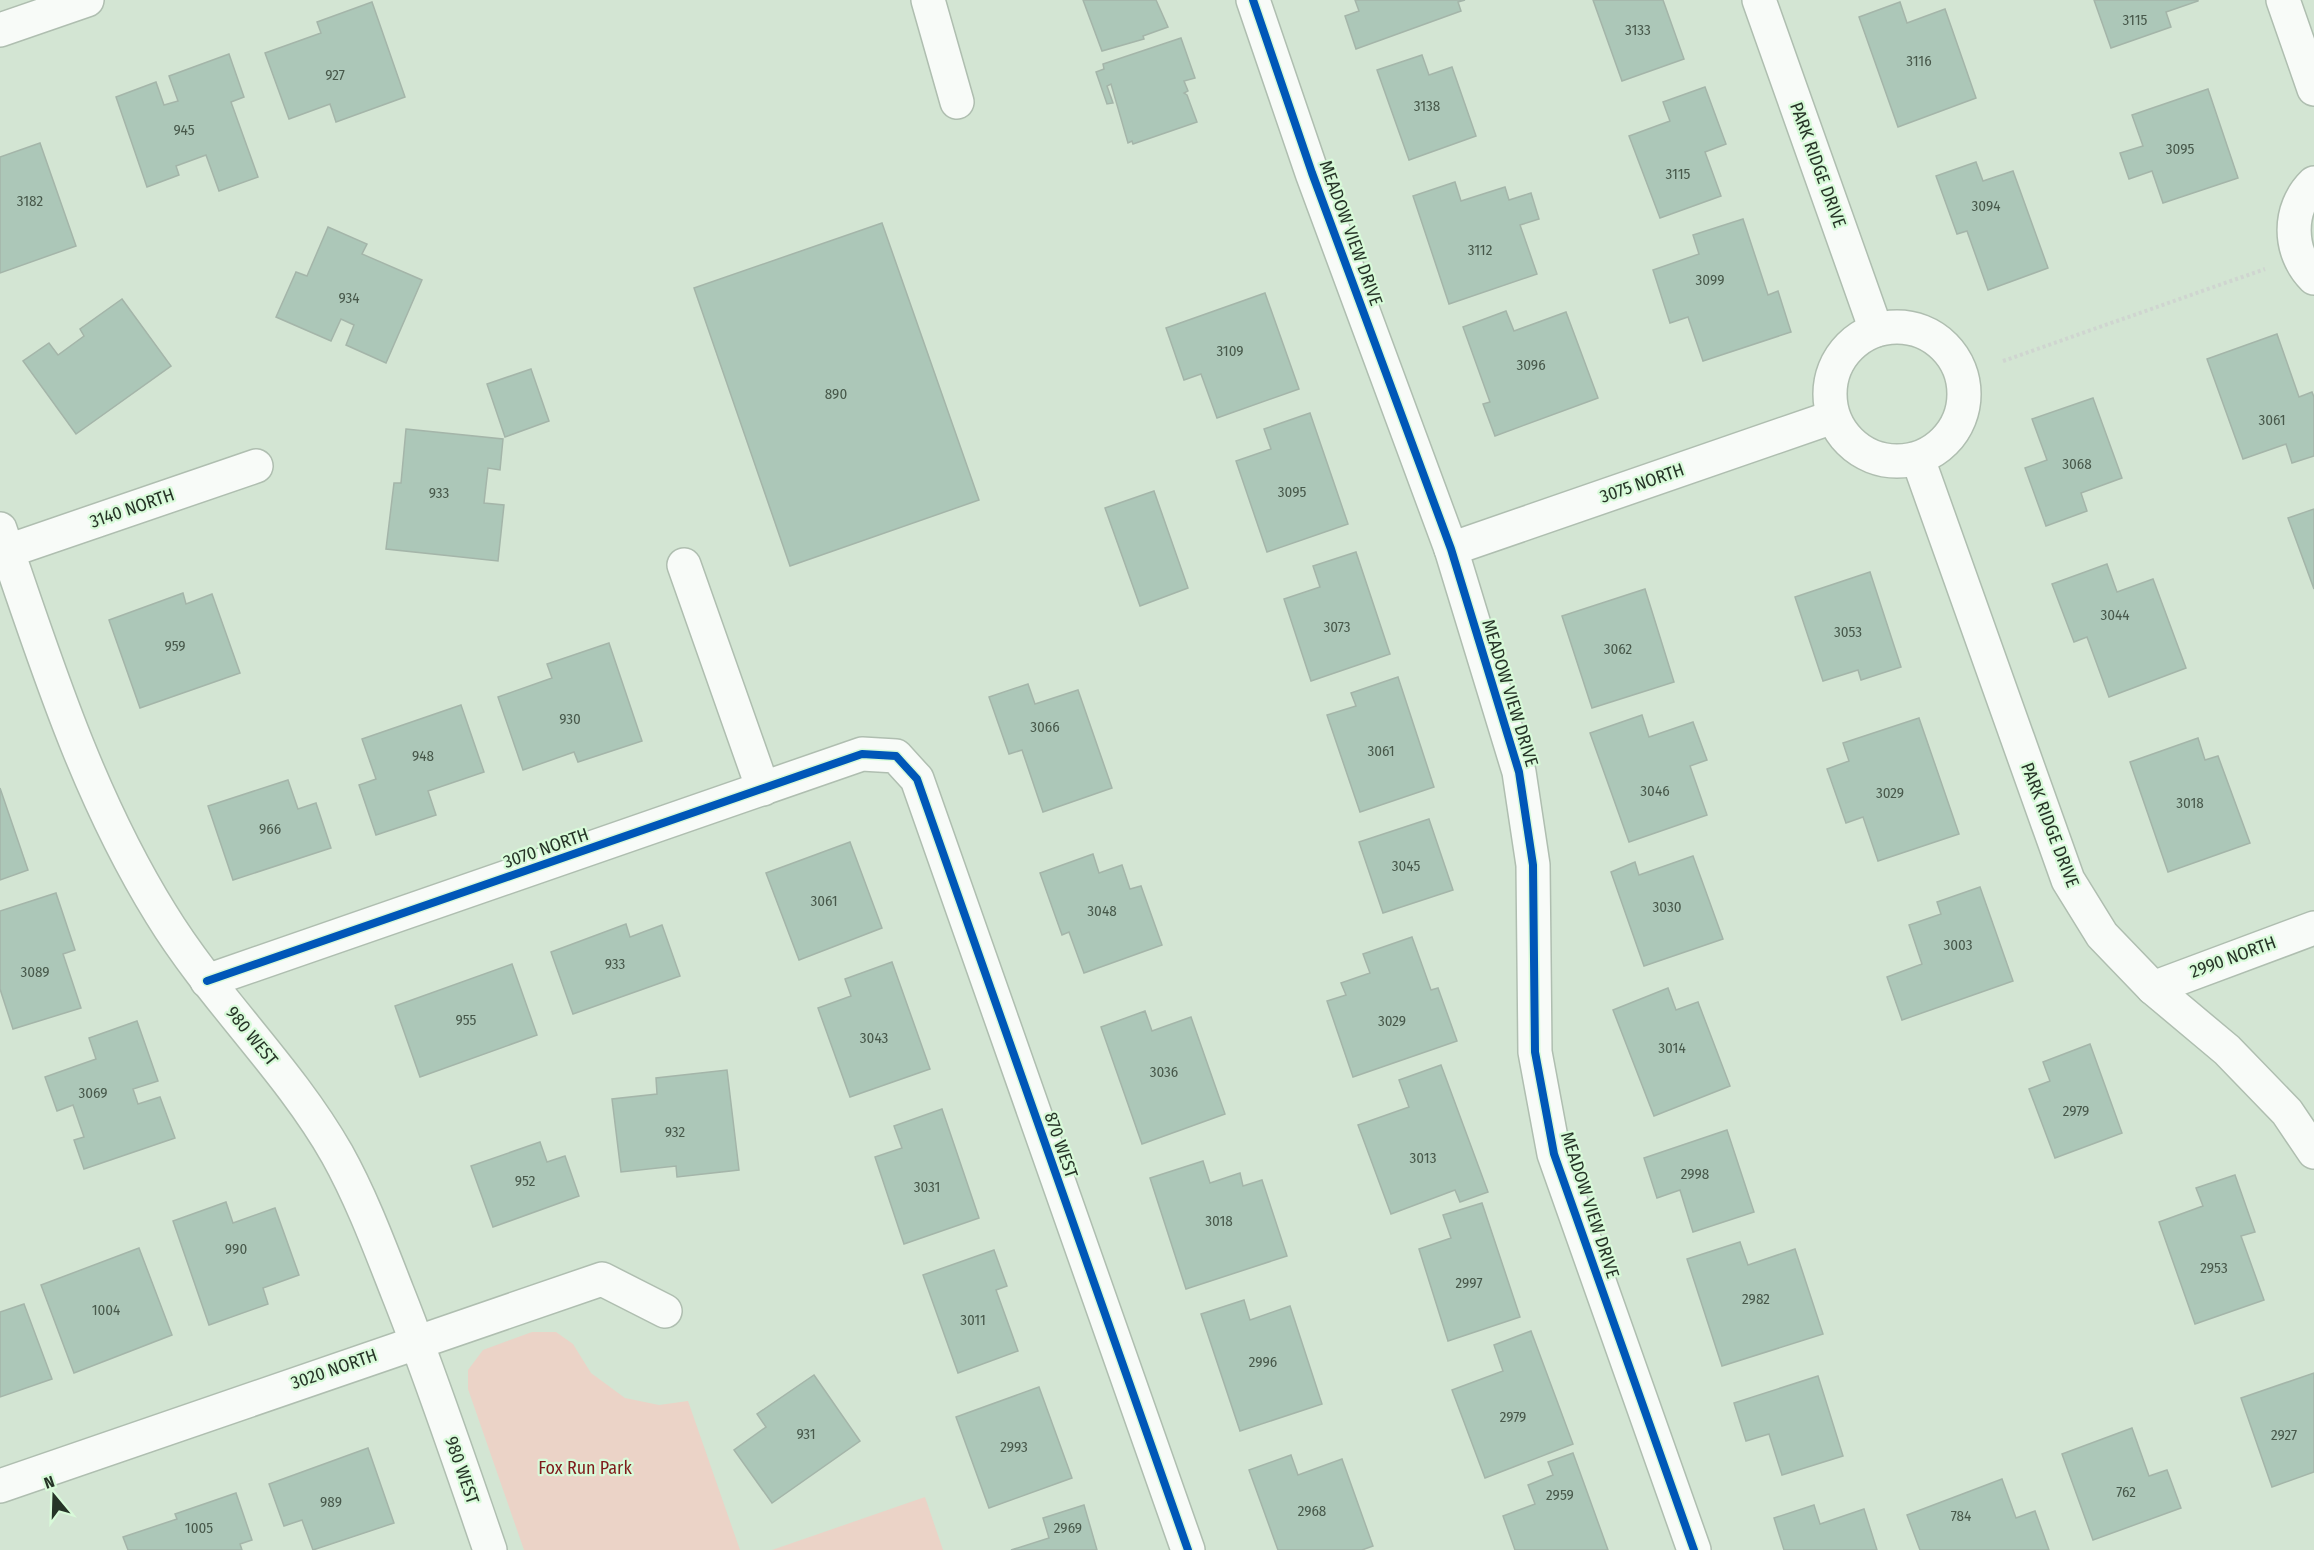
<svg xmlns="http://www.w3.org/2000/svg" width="2314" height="1550" font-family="'Fira Sans Condensed',sans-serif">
<rect width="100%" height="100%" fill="#d3e5d3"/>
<!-- green -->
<g fill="#ebd3c7">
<path d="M532,1332H556L573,1344L591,1373L625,1398L659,1405L688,1401L740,1550H524L468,1389V1370L483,1350Z"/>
<path d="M925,1497L943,1550H772Z"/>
</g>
<!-- building -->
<g fill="#acc7b8" stroke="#a4b5a9" stroke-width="1.5">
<path d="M1083,0H1156L1168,27L1143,36L1144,39L1102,51Z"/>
<path d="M1355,0H1465L1458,2L1461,11L1356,49L1345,16L1359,11Z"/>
<path d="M1593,0H1663L1684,59L1622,81Z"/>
<path d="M2094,0H2198V1L2166,12L2171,27L2111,48Z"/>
<path d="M372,2L405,97L336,122L330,104L289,119L265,53L321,33L317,22Z"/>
<path d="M1900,2L1907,23L1945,9L1976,98L1898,127L1859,17Z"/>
<path d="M1181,38L1195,78L1184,81L1188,91L1184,93L1187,95L1197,122L1133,144L1132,141L1128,143L1111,84L1107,86L1113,103L1107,104L1096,72L1104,69L1103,64Z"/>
<path d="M229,54L244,97L231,102L258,177L219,191L206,155L176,166L179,175L147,187L116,97L156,82L164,105L178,101L169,76Z"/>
<path d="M1422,55L1429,75L1452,67L1476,136L1409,160L1377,70Z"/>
<path d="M1705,87L1726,144L1705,152L1721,196L1660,218L1629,136L1670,121L1663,102Z"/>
<path d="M2208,89L2238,178L2163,203L2152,171L2129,179L2120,153L2143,146L2132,115Z"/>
<path d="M40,143L76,246L0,273V157Z"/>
<path d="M1976,162L1983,181L2013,171L2048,268L1988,290L1967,231L1957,234L1936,176Z"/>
<path d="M1455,182L1461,201L1505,187L1509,200L1531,193L1539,219L1520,225L1537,274L1449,304L1413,196Z"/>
<path d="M1743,219L1768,295L1778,291L1791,332L1703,361L1688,317L1670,323L1653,270L1699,254L1693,235Z"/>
<path d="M882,223L979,500L790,566L694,288Z"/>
<path d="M328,227L367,244L362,254L422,280L386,363L346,345L354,325L341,319L331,341L276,317L296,272L307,276Z"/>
<path d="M1265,293L1299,389L1217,418L1201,374L1184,380L1166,328Z"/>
<path d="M122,299L171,366L76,434L23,361L49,343L58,355L84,336L80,329Z"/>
<path d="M1506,311L1514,331L1566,312L1598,398L1495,436L1483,404L1490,402L1463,327Z"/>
<path d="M2277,334L2299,397L2312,392L2314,397V456L2292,463L2286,444L2243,459L2207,359Z"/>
<path d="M531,369L549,421L505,437L487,384Z"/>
<path d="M2093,398L2122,478L2081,493L2087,511L2046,526L2025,468L2047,460L2032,419Z"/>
<path d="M1310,413L1348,524L1267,552L1236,461L1271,449L1264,429Z"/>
<path d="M406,429L503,439L500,470L488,468L484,503L504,505L498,561L386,549L394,483H401Z"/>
<path d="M1154,491L1188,588L1140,606L1105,508Z"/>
<path d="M2314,509V589L2288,518Z"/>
<path d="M1356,552L1390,654L1311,681L1284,599L1320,587L1313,566Z"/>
<path d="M2107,564L2117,592L2153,579L2186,668L2109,697L2087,637L2074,642L2052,584Z"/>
<path d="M1870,572L1901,667L1861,680L1858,670L1823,681L1795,597Z"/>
<path d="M1645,589L1674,682L1592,708L1562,616Z"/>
<path d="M183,593L186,604L212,594L240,673L140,708L109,620Z"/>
<path d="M609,643L642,741L578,762L574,752L523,770L498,697L552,678L547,664Z"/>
<path d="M1398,677L1434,787L1360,812L1327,715L1356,706L1351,693Z"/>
<path d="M1028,684L1035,704L1078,690L1112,788L1043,812L1022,750L1009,754L989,697Z"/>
<path d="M461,705L484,772L428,791L436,815L376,835L359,785L376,779L362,739Z"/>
<path d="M1642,715L1649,737L1693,722L1707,760L1690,766L1707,815L1629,842L1590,733Z"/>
<path d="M1919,718L1959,834L1878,861L1863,817L1846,823L1827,769L1849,761L1843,743Z"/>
<path d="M2198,738L2205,760L2218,756L2250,843L2168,872L2130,762Z"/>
<path d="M288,780L298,809L316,803L331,848L233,880L208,806Z"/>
<path d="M0,788L28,870L0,880Z"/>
<path d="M1429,819L1453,890L1383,913L1359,842Z"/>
<path d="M850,842L882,928L799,960L766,873Z"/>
<path d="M1093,854L1099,873L1122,865L1130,889L1141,886L1162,945L1084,973L1069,932L1062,935L1040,873Z"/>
<path d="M1693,856L1723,939L1644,966L1611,872L1635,862L1639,875Z"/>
<path d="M1980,887L2013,981L1902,1020L1887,977L1922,964L1909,925L1941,914L1937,902Z"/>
<path d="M56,893L75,950L63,954L81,1008L13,1029L0,989V911Z"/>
<path d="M626,924L630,937L662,925L680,976L573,1014L551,952Z"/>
<path d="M1412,937L1431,990L1438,988L1457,1041L1353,1077L1327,1001L1346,995L1341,983L1370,973L1363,954Z"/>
<path d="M892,962L930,1069L850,1097L818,1008L851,996L845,979Z"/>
<path d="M512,964L537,1035L420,1077L395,1006Z"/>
<path d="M1668,988L1676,1010L1698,1002L1730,1086L1654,1116L1613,1010Z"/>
<path d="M1145,1011L1152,1031L1191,1017L1225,1114L1142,1144L1101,1027Z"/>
<path d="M137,1021L158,1081L133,1089L138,1104L160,1097L175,1138L84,1169L74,1140L84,1137L73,1105L57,1111L45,1077L96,1059L89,1038Z"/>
<path d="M2090,1044L2122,1133L2055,1158L2029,1089L2050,1081L2043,1062Z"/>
<path d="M1441,1065L1488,1192L1460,1202L1455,1190L1391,1214L1358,1125L1409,1107L1399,1080Z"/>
<path d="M727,1070L739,1170L677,1177L676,1166L621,1172L612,1099L657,1094L656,1078Z"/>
<path d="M942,1109L979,1218L904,1244L875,1157L902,1148L894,1126Z"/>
<path d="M1727,1130L1754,1212L1693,1232L1680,1190L1657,1198L1644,1158Z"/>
<path d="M540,1142L547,1162L565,1156L579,1196L493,1227L471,1166Z"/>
<path d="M1203,1161L1210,1183L1240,1173L1243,1186L1262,1180L1287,1256L1186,1289L1150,1178Z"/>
<path d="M2235,1175L2255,1232L2241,1236L2264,1300L2195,1324L2159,1222L2203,1206L2196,1188Z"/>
<path d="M226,1202L233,1223L275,1208L299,1275L263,1288L268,1304L209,1325L173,1221Z"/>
<path d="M1482,1203L1520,1317L1448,1341L1419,1249L1451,1238L1443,1215Z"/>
<path d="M1740,1242L1748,1265L1795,1249L1823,1334L1722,1366L1687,1259Z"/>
<path d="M139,1248L172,1335L74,1373L41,1285Z"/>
<path d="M994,1250L1007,1286L996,1290L1018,1351L958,1373L923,1275Z"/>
<path d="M1244,1300L1250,1320L1290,1306L1322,1404L1240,1431L1201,1314Z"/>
<path d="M24,1304L52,1379L0,1397V1312Z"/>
<path d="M1531,1331L1573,1444L1485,1478L1452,1390L1503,1371L1494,1345Z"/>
<path d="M2314,1373V1472L2272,1487L2241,1398Z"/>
<path d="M814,1375L860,1441L772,1503L734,1450L766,1427L757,1414Z"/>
<path d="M1818,1376L1843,1456L1782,1475L1769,1434L1746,1441L1734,1403Z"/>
<path d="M1039,1387L1072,1478L989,1508L956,1417Z"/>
<path d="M2132,1428L2149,1476L2167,1470L2181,1508L2093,1540L2062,1454Z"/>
<path d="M368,1448L394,1523L313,1550L302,1520L284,1526L269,1484Z"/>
<path d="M1573,1453L1608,1550H1515L1503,1516L1535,1504L1528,1485L1553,1475L1548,1462Z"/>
<path d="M1291,1455L1298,1475L1342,1459L1373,1546L1362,1550H1278L1249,1470Z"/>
<path d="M2002,1479L2016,1518L2035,1511L2049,1550H1920L1907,1515Z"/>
<path d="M236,1493L252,1540L240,1544L242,1550H128L123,1537L177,1519L175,1514Z"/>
<path d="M1084,1505L1097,1550H1011L1049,1538L1043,1518Z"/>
<path d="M1814,1505L1820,1524L1864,1509L1877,1550H1784L1774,1518Z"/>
</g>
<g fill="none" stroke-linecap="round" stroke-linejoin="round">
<defs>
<g id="minor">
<path d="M928,0L957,102"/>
<path d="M1253,0L1312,173L1451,549L1519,772L1533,865L1535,1052L1554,1154L1694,1550"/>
<path d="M1759,0L1876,330"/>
<path d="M2283,0L2314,89"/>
<path d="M0,30L87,0"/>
<path d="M2314,183C2287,209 2288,252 2314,278"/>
<circle cx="1897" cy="394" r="67"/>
<path d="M1918,459L2068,880L2102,935L2153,988L2227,1050L2287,1112L2314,1152"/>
<path d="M0,529C45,660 87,795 161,914C213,999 288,1068 337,1154C361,1197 379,1245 397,1291C431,1376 460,1463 490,1550"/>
<path d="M1451,549L1833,417"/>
<path d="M8,551L256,466"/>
<path d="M684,565L763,789"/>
<path d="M207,981L862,754L896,756L917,779L1188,1550"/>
<path d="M2153,988L2314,928"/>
<path d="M0,1486L602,1279L665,1311"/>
</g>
</defs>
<!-- minor casing -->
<use href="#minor" stroke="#afbeb0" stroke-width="36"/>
<!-- path -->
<path stroke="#cfd5d0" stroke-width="4" stroke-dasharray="3 3" stroke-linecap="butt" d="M2003,361L2265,269"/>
<!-- minor -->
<use href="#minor" stroke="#f8fbf8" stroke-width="33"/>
<defs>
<g id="cycleway">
<path d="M1253,0L1312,173L1451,549L1519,772L1533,865L1535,1052L1554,1154L1694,1550"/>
<path d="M207,981L862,754L896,756L917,779L1188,1550"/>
</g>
</defs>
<!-- cycleway casing -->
<use href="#cycleway" stroke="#d8fad9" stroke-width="11"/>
<!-- cycleway -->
<use href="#cycleway" stroke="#0057b8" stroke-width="8"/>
</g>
<g text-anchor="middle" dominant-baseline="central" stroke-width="4.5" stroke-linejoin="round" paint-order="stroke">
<!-- number labels -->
<g font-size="15" fill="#48594b">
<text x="2135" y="20">3115</text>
<text x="1638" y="30">3133</text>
<text x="1919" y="61">3116</text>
<text x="335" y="75">927</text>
<text x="1427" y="106">3138</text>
<text x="184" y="130">945</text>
<text x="2180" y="149">3095</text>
<text x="1678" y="174">3115</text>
<text x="30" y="201">3182</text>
<text x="1986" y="206">3094</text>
<text x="1480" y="250">3112</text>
<text x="1710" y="280">3099</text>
<text x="349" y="298">934</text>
<text x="1230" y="351">3109</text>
<text x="1531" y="365">3096</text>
<text x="836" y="394">890</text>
<text x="2272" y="420">3061</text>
<text x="2077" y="464">3068</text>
<text x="1292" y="492">3095</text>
<text x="439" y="493">933</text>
<text x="2115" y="615">3044</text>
<text x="1337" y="627">3073</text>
<text x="1848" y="632">3053</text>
<text x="175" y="646">959</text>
<text x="1618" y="649">3062</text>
<text x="570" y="719">930</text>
<text x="1045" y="727">3066</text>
<text x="1381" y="751">3061</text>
<text x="423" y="756">948</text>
<text x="1655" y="791">3046</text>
<text x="1890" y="793">3029</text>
<text x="2190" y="803">3018</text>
<text x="270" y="829">966</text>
<text x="1406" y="866">3045</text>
<text x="824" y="901">3061</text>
<text x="1667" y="907">3030</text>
<text x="1102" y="911">3048</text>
<text x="1958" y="945">3003</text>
<text x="615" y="964">933</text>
<text x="35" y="972">3089</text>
<text x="466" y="1020">955</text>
<text x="1392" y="1021">3029</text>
<text x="874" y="1038">3043</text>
<text x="1672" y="1048">3014</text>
<text x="1164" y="1072">3036</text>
<text x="93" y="1093">3069</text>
<text x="2076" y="1111">2979</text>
<text x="675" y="1132">932</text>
<text x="1423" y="1158">3013</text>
<text x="1695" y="1174">2998</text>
<text x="525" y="1181">952</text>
<text x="927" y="1187">3031</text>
<text x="1219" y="1221">3018</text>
<text x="236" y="1249">990</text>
<text x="2214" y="1268">2953</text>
<text x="1469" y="1283">2997</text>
<text x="1756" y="1299">2982</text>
<text x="106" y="1310">1004</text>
<text x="973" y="1320">3011</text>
<text x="1263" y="1362">2996</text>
<text x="1513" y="1417">2979</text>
<text x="806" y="1434">931</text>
<text x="2284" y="1435">2927</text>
<text x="1014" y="1447">2993</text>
<text x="2126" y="1492">762</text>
<text x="1560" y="1495">2959</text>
<text x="331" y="1502">989</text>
<text x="1312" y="1511">2968</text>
<text x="1961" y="1516">784</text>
<text x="199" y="1528">1005</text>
<text x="1068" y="1528">2969</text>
</g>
<!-- street labels -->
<g font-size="18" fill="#263427" stroke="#d8fad9">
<text transform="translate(1818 165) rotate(70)">PARK RIDGE DRIVE</text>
<text transform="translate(1351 233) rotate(70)">MEADOW VIEW DRIVE</text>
<text transform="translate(1642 483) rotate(-19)">3075 NORTH</text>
<text transform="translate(132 508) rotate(-19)">3140 NORTH</text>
<text transform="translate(1510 693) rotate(73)">MEADOW VIEW DRIVE</text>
<text transform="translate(2050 825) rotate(69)">PARK RIDGE DRIVE</text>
<text transform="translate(546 848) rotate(-19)">3070 NORTH</text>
<text transform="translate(2233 957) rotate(-20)">2990 NORTH</text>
<text transform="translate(252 1036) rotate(51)">980 WEST</text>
<text transform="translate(1061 1145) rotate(71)">870 WEST</text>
<text transform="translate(1590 1205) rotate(72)">MEADOW VIEW DRIVE</text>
<text transform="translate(334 1369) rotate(-19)">3020 NORTH</text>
<text transform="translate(462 1470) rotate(71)">980 WEST</text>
</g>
<!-- park labels -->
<g font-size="18" fill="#7f1c1c" stroke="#d8fad9">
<text x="585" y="1468">Fox Run Park</text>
</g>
</g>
<!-- north arrow -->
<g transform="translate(54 1496) rotate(341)" stroke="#d8fad9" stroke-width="4.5" paint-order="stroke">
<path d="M0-4.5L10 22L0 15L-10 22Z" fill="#263427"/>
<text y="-9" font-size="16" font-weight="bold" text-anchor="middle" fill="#263427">N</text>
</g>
</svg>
